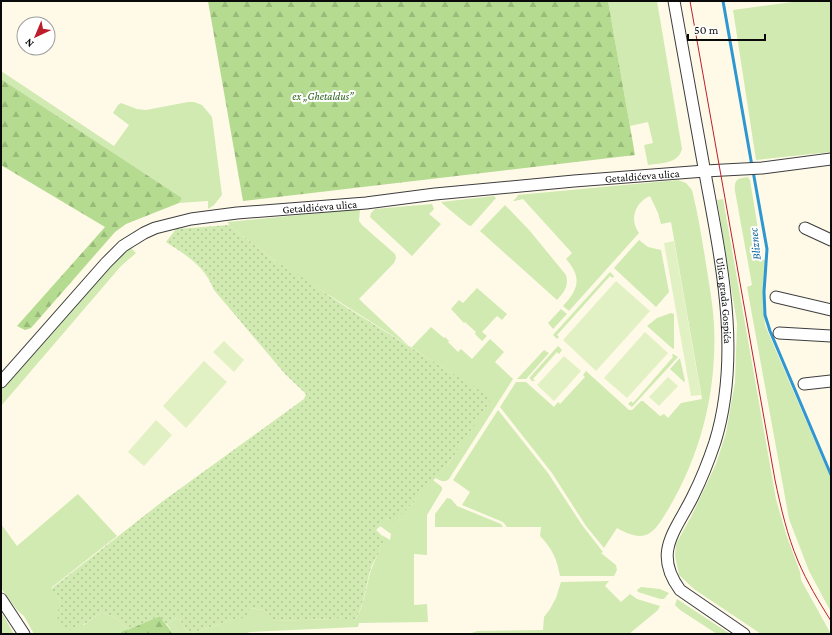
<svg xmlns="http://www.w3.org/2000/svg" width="832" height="635" font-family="'Crimson Pro',serif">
<defs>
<pattern id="forest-firs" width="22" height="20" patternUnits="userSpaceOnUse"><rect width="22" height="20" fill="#b4db8f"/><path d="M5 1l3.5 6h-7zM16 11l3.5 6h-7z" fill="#99bb7a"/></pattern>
<pattern id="garden-dots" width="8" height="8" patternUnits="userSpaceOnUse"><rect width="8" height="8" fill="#d0eab1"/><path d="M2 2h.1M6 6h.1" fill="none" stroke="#b1c797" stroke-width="1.8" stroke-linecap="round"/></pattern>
</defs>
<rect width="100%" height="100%" fill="#fffae8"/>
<!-- grass -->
<g fill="#d0eab1">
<path d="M608,1H657L682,149C678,164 661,163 648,165L644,145L653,143L648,122L630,126Z"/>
<path d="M800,1H831V152L756,160L733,10Z"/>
<path d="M1,71L114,146L129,125L113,113L118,105L121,103L137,109L146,110L188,102H194L202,105L212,117L222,195L214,205L208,209V201L179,203L182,198L1,79Z"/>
<path d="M748,177L750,180L763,260L766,259L763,298L765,325L831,479V612L809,571L789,519L747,287L752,285L735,191C734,180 737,178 748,177Z"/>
<path d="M678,180L686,183L692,190C698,214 702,239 706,264C709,284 713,304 714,325C717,389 702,452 669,508C654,533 647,545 617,528L604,548L586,526L552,473L500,407L516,382H526L554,407L558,402L560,404L585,377L583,375L586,371L629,410H632L641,401H643L660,416L664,414L668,418L681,403L702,399L671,222L661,224L658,213L650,196C635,202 629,220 639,233L569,311L563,306C579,289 582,277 566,259L572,253L523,199L515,201H513L518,196L517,195Z"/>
<path d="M494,196L496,198L471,226L468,225L444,205L441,202Z"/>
<path d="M723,199L776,499L786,534L800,572L801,580L831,634H761L694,589L679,575L678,570L675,556L676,544L692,515L716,464L726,433L735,382L737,323L717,200Z"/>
<path d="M432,204L434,209L429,214L441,224L412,256L370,217L371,213L375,209Z"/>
<path d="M505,205L530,231L566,275C569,287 564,292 557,300L480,231Z"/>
<path d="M360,209L359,221L362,225L395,254L396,258L394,263L359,299L411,348L431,327L444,338L445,337L449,341L448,342L458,352L461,349L472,359L490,339L504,352L495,362L513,379L449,479C444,483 441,481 435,478L449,463L491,398L272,259L229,225L228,222Z"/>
<path d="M639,240L648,247L661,250L669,292L656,307L614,268Z"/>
<path d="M130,247L136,253L121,266L1,406V390L115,259Z"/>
<path d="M610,272L614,276L613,278L610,276L557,335L559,337L557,339L553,335Z"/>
<path d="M477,288L507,314L502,320L497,316L482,332L487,336L482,341L475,334L476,332L465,322L464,323L451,309L459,300L463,303Z"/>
<path d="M561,309L567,314L553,329L548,323Z"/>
<path d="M671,313L674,314V348L673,349L647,326L657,318Z"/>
<path d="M558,346L562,350L559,354L557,352L533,379L535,381H532L530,379V377Z"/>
<path d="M544,350L549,353L526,379H517Z"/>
<path d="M673,354L678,357L632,407L628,404L631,401L633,403L673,357L672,355Z"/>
<path d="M680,358L685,381L684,382L670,369Z"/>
<path d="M498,410L548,473L582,525L603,552L601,553L616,565L617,570L614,576H560C557,559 552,548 540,536L541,527H507L503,522L462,505L470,492L453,480Z"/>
<path d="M433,480L442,487V490L427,515V555L414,554V605L427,604L428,622L359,623L358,627L250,632L243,634H173L167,624L178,617L189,634L234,619H239L250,608L264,610L270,615V621L336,619L338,618L342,617L354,621C365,608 366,582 373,565C377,555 385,546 382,535L390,540L391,534L380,526L388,519L392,522L411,505Z"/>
<path d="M78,494L117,536L51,588L60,600L58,619L84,625L100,613C115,615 118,619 128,630L121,632V634H34L24,616L17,610L1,588V524L17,546Z"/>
<path d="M447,498L451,499L457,506L501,524L503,527H435V514Z"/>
<path d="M609,581L605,586L621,602L630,594L637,599L660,606L658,610L629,634H469L477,631L543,630L544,617L550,609L556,598L561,582Z"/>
<path d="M641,587L660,589L669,593L664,599H660L638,592L637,590Z"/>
<path d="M677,599L730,634H717L680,610L675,605Z"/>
<path d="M1,613L3,615L14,634H1Z"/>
</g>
<!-- forest -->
<g fill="url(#forest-firs)">
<path d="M208,1H608L635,155L243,201Z"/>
<path d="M1,79L182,198L179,203L126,224L115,232L31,328L25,330L17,326L105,227L1,165Z"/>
<path d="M160,616L173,634H121V632Z"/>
</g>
<!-- garden -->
<path fill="url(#garden-dots)" d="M229,225L272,259L300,276L346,307L492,398L449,463L411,505L392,523L388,519L376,530C379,533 383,535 383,540C383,549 376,557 372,565C366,582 364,609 354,621H343L342,617L338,618L337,619L270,621V615L264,610L250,608L248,617L239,619H234L189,634L178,617L167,624L164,623L160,616L128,630C118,619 115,615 100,613C89,621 79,630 64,630C54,620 58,612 60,600L51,589L163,501L304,399L306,394L285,374L214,290C204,265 187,256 166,242L176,229Z"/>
<!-- pitch -->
<g fill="#e2f1c3">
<path d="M674,241L701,395L691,396L664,243Z"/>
<path d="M616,281L650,311L596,371L563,340Z"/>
<path d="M645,332L668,353L627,398L604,378Z"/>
<path d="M224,341L244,360L234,372L213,352Z"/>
<path d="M564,356L581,371L554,401L537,385Z"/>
<path d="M204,361L227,382L186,428L163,406Z"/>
<path d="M668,377L678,386L659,406L649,397Z"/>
<path d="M156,420L172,435L144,466L128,452Z"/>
</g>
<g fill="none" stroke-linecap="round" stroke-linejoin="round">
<!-- stream -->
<g stroke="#2e97d2" stroke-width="3">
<path d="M723,1L752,166"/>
<path d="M753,171L767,249L764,292L765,315L770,331L831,475"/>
</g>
<defs>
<g id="minor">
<path id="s1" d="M674,1C684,58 695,115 705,173C721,261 742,354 715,442C709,460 702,478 693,496C676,531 652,552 680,590L744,634"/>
<path d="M805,228L831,240"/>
<path d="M776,297L831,310"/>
<path d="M779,333L831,336"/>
<path id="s2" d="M1,382L106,263L123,246L144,233L155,228L191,219L237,213L366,203L435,194L574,181L705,171L762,168L831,159"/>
<path d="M804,384L831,381"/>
<path d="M1,599L24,634"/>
</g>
</defs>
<!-- minor casing -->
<use href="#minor" stroke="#3d3d3d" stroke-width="13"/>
<!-- minor -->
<use href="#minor" stroke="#fff" stroke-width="11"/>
<!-- tram -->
<path stroke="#be1e2b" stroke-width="1" d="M690,1L775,480C781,508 787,535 798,561C807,582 819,602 831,621"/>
</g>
<g text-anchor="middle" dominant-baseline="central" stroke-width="4" stroke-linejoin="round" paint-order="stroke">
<!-- park labels -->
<g font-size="11" font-style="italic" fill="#2b6319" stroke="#fff">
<text x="323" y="96">ex „Ghetaldus”</text>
</g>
<!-- street labels -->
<g font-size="11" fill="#0a0a0a" stroke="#fff">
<text stroke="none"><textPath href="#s2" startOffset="710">Getaldićeva ulica</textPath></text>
<text stroke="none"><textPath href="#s2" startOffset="386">Getaldićeva ulica</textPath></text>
<text stroke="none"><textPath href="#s1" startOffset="304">Ulica grada Gospića</textPath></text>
</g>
<!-- water labels -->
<g font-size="12" font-style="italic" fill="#10669f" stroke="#fff">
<text transform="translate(755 244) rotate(-96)">Bliznec</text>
</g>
</g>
<!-- border -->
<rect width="832" height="635" fill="none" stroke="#0a0a0a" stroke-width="4"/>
<!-- north arrow -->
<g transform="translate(36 36) rotate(224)"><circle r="19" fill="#ffffff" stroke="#9d9d9d"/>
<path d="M0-3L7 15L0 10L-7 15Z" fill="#be1e2b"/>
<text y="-6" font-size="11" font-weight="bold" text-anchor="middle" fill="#0a0a0a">N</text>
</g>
<!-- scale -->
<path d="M688 34v6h77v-6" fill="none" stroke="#0a0a0a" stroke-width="2"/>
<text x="694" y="34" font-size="12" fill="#0a0a0a" stroke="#ffffff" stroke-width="3" paint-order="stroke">50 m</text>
</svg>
